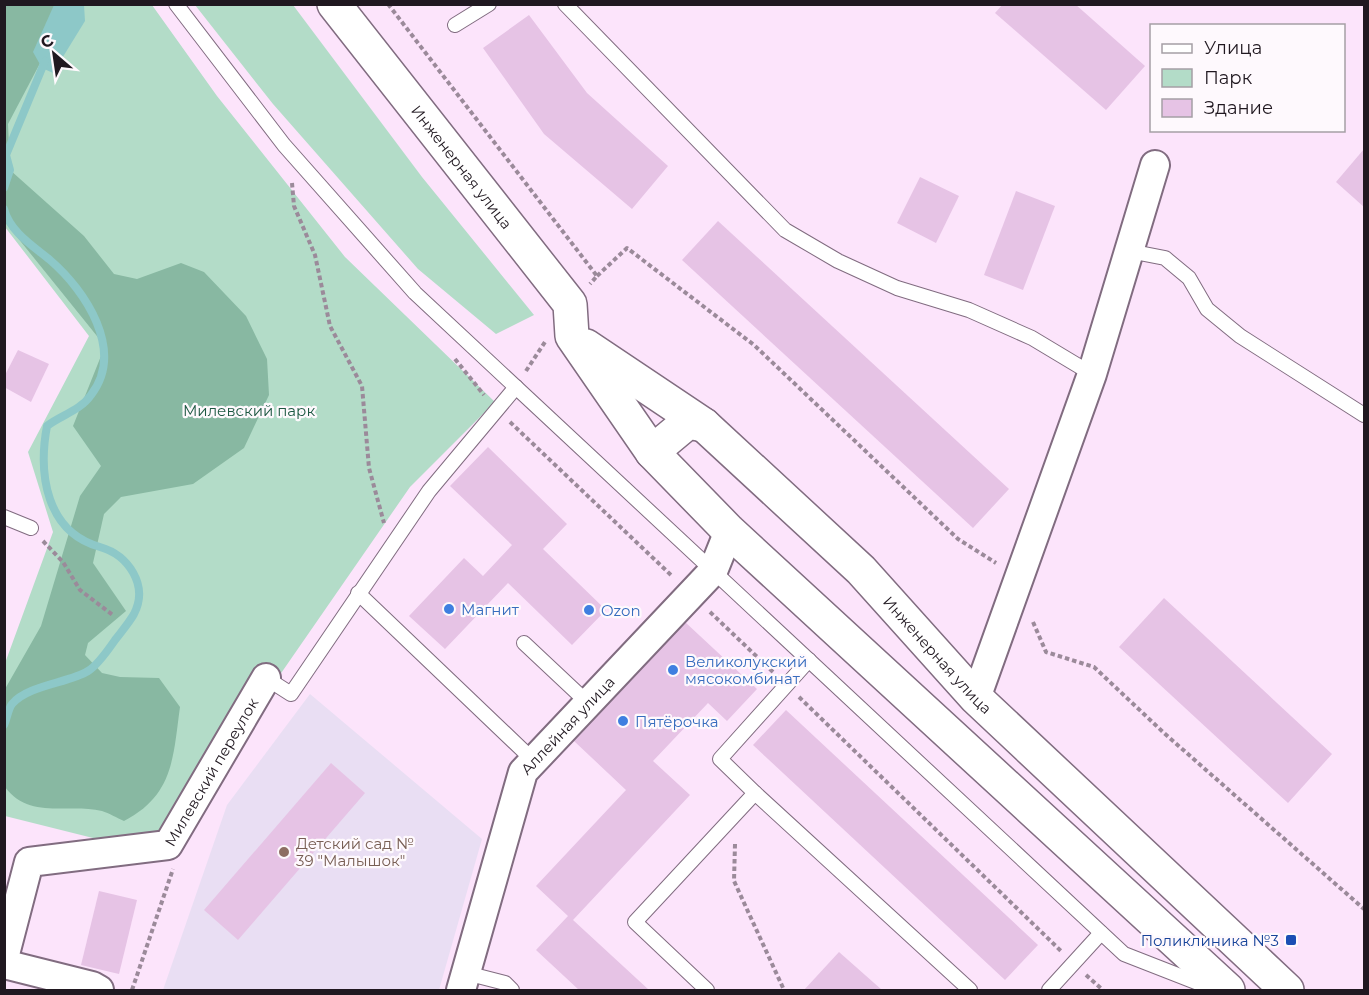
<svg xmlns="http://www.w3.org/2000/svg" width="1369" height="995" font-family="Montserrat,sans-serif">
<rect width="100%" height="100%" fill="#fce4fb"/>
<!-- education -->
<path fill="#e9def3" d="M310,694L482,839L439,990H163L227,805Z"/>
<!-- green -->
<g fill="#b3dcc8">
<path d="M5,5H152L217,96L345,257L495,402L410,487L207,780L165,856L5,816L4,666L53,532L28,452L89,336L5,227Z"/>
<path d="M195,5H293L422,177L534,315L496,334L418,269L273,104Z"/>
</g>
<!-- forest -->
<path fill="#88b8a2" d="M4,5H68L66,14L8,124L10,170L84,236L114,274L137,279L181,263L204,272L246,316L267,359L269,395L244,448L193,484L121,497L104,514L93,563L126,611L88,643L85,655L102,673L120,677L159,678L180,707C173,757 174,795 124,821C117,818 109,813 102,811C69,803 29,820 5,787V689L41,626L80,496L101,466L73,426L105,346L5,222Z"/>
<!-- water -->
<path fill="#8dc8c8" d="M54,5H84L85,21L53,73L42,68L33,52Z"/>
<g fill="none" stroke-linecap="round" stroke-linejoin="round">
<!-- stream -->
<g stroke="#8dc8c8" stroke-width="8">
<path d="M4,188L10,170L6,155L45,61"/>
<path d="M4,209C10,232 33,246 50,260C86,291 125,351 91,395C80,411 61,415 47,426C38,474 46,532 100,547C128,555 149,585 134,614C129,623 121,632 115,640C108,650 98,665 88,671C69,683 28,685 12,704C8,709 7,719 4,725"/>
</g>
</g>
<!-- building -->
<g fill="#e6c3e5">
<path d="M1003,4H1075L1145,66L1106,110L995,13Z"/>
<path d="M529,15L587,93L668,166L632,209L544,134L483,48Z"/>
<path d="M1364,149V207L1336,182Z"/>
<path d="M920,177L959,196L936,243L897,223Z"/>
<path d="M1016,191L1055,206L1023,290L984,275Z"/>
<path d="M718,221L1009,489L973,528L682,260Z"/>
<path d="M18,350L49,364L31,402L4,387V377Z"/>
<path d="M488,447L567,524L543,549L606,610L572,645L508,583L445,649L409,616L464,558L483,576L512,545L450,486Z"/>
<path d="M1164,598L1332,754L1288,803L1119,647Z"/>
<path d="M685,622L757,689L727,721L708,703L653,761L690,795L573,920L649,990H579L536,950L568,916L536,886L626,790L574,741Z"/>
<path d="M786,710L1038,945L1005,980L753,745Z"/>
<path d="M331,763L365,793L238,940L204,910Z"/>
<path d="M99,891L137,900L119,974L81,965Z"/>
<path d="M839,952L882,990H804Z"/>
</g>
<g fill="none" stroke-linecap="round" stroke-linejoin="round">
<defs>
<g id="service">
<path d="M176,4L284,145L415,293L1124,954L1211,988"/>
<path d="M565,4L785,230L838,261L897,288L969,310L1032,338L1092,374"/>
<path d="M455,25L489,4"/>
<path d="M1129,251L1165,258L1189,278L1207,309L1240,336L1364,415"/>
<path d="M4,517L31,528"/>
<path d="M358,593L534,761"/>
<path d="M524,643L589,704"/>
<path d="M266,678L291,694L429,491L516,387"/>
<path d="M755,793L970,990"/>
<path d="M466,973L505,983L512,990"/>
<path d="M707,990L635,922L755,793L720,759L809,660"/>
<path d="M1049,990L1101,933"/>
</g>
<g id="minor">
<path d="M976,698L1092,374L1155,165"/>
<path id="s1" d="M4,958L29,862L168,845L266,678"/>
<path d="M4,964L92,986L99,990"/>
<path id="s2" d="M461,990L523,772L713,571L729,531"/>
</g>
<g id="secondary">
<path id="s3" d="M334,4L570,304L572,336L652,452L729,531L1228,990"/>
<path id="s4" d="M586,346L704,425L861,570L976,698L1287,990"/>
<path d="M652,452L688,422L704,425"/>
</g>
</defs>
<!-- service casing -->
<use href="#service" stroke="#816c80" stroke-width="16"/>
<!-- minor casing -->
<use href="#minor" stroke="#816c80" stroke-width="32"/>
<!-- secondary casing -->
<use href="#secondary" stroke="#816c80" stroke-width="36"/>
<!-- path -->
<g stroke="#9b8a9a" stroke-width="4" stroke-dasharray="4.5 3" stroke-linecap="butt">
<path d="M388,4L597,276L590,284"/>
<path d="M292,183L294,206L315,255L330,326L362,386L369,468L384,523"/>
<path d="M597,276L627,248L754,345L958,539L996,563"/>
<path d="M455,359L484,395"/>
<path d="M526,371L545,342"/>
<path d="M510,422L672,576"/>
<path d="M43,541L63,562L80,590L114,616"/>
<path d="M710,612L774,673"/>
<path d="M1033,622L1046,652L1094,667L1164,733L1364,909"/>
<path d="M799,697L1061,951"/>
<path d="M735,844L734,881L784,990"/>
<path d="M1086,975L1103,990"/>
<path d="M132,990L173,869"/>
</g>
<!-- service -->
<use href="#service" stroke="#fff" stroke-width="14"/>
<!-- minor -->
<use href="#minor" stroke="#fff" stroke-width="28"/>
<!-- secondary -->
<use href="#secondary" stroke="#fff" stroke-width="33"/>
</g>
<!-- markers -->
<g fill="#3f7fe0" stroke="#fef9fd" stroke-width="2">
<circle cx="449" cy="609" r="6"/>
<circle cx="589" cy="610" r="6"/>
<circle cx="673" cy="670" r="6"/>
<circle cx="623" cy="721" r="6"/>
</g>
<circle fill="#8d6e63" stroke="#fef9fd" stroke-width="2" cx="284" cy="852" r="6"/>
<rect fill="#1a4fb4" stroke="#fef9fd" stroke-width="2" x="1285" y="934" width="12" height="12" rx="3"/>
<g text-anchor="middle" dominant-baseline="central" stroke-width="4.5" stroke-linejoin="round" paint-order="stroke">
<!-- street labels -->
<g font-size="15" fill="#201820" stroke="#fef9fd">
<text stroke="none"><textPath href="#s3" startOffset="207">Инженерная улица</textPath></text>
<text stroke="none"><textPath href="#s4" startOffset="470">Инженерная улица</textPath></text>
<text stroke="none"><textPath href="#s2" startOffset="291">Аллейная улица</textPath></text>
<text stroke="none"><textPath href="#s1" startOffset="324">Милевский переулок</textPath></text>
</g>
<!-- park labels -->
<g font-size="15" fill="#1d5842" stroke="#fef9fd">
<text x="249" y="410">Милевский парк</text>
</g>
<!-- shop labels -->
<g font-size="15" fill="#366cbe" stroke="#fef9fd" text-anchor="start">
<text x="461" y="609">Магнит</text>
<text x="601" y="610">Ozon</text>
<text x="685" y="661">Великолукский<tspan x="685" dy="17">мясокомбинат</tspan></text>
<text x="635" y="721">Пятёрочка</text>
</g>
<!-- education labels -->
<g font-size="15" fill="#785e54" stroke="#fef9fd" text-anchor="start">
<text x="296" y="843">Детский сад №<tspan x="296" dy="17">39 "Малышок"</tspan></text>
</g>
<!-- transit labels -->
<g font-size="15" fill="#164399" stroke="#fef9fd" text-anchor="end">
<text x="1279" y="940">Поликлиника №3</text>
</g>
</g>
<!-- border -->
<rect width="1369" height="995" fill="none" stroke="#201820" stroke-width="12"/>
<!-- legend -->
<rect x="1150" y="24" width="195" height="108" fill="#fef9fd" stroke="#a59fa5" stroke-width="1.5"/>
<rect x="1162" y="44" width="30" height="9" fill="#ffffff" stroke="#a59fa5" stroke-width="1.5"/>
<text x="1204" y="54" font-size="18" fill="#201820">Улица</text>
<rect x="1162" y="69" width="30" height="18" fill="#b3dcc8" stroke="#a59fa5" stroke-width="1.5"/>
<text x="1204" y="84" font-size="18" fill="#201820">Парк</text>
<rect x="1162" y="99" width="30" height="18" fill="#e6c3e5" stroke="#a59fa5" stroke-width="1.5"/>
<text x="1204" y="114" font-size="18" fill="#201820">Здание</text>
<!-- north arrow -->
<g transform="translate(54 54) rotate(331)" stroke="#fef9fd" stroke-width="4.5" paint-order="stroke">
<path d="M0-4.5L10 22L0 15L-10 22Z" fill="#201820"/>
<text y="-9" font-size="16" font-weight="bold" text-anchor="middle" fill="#201820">С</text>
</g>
</svg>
